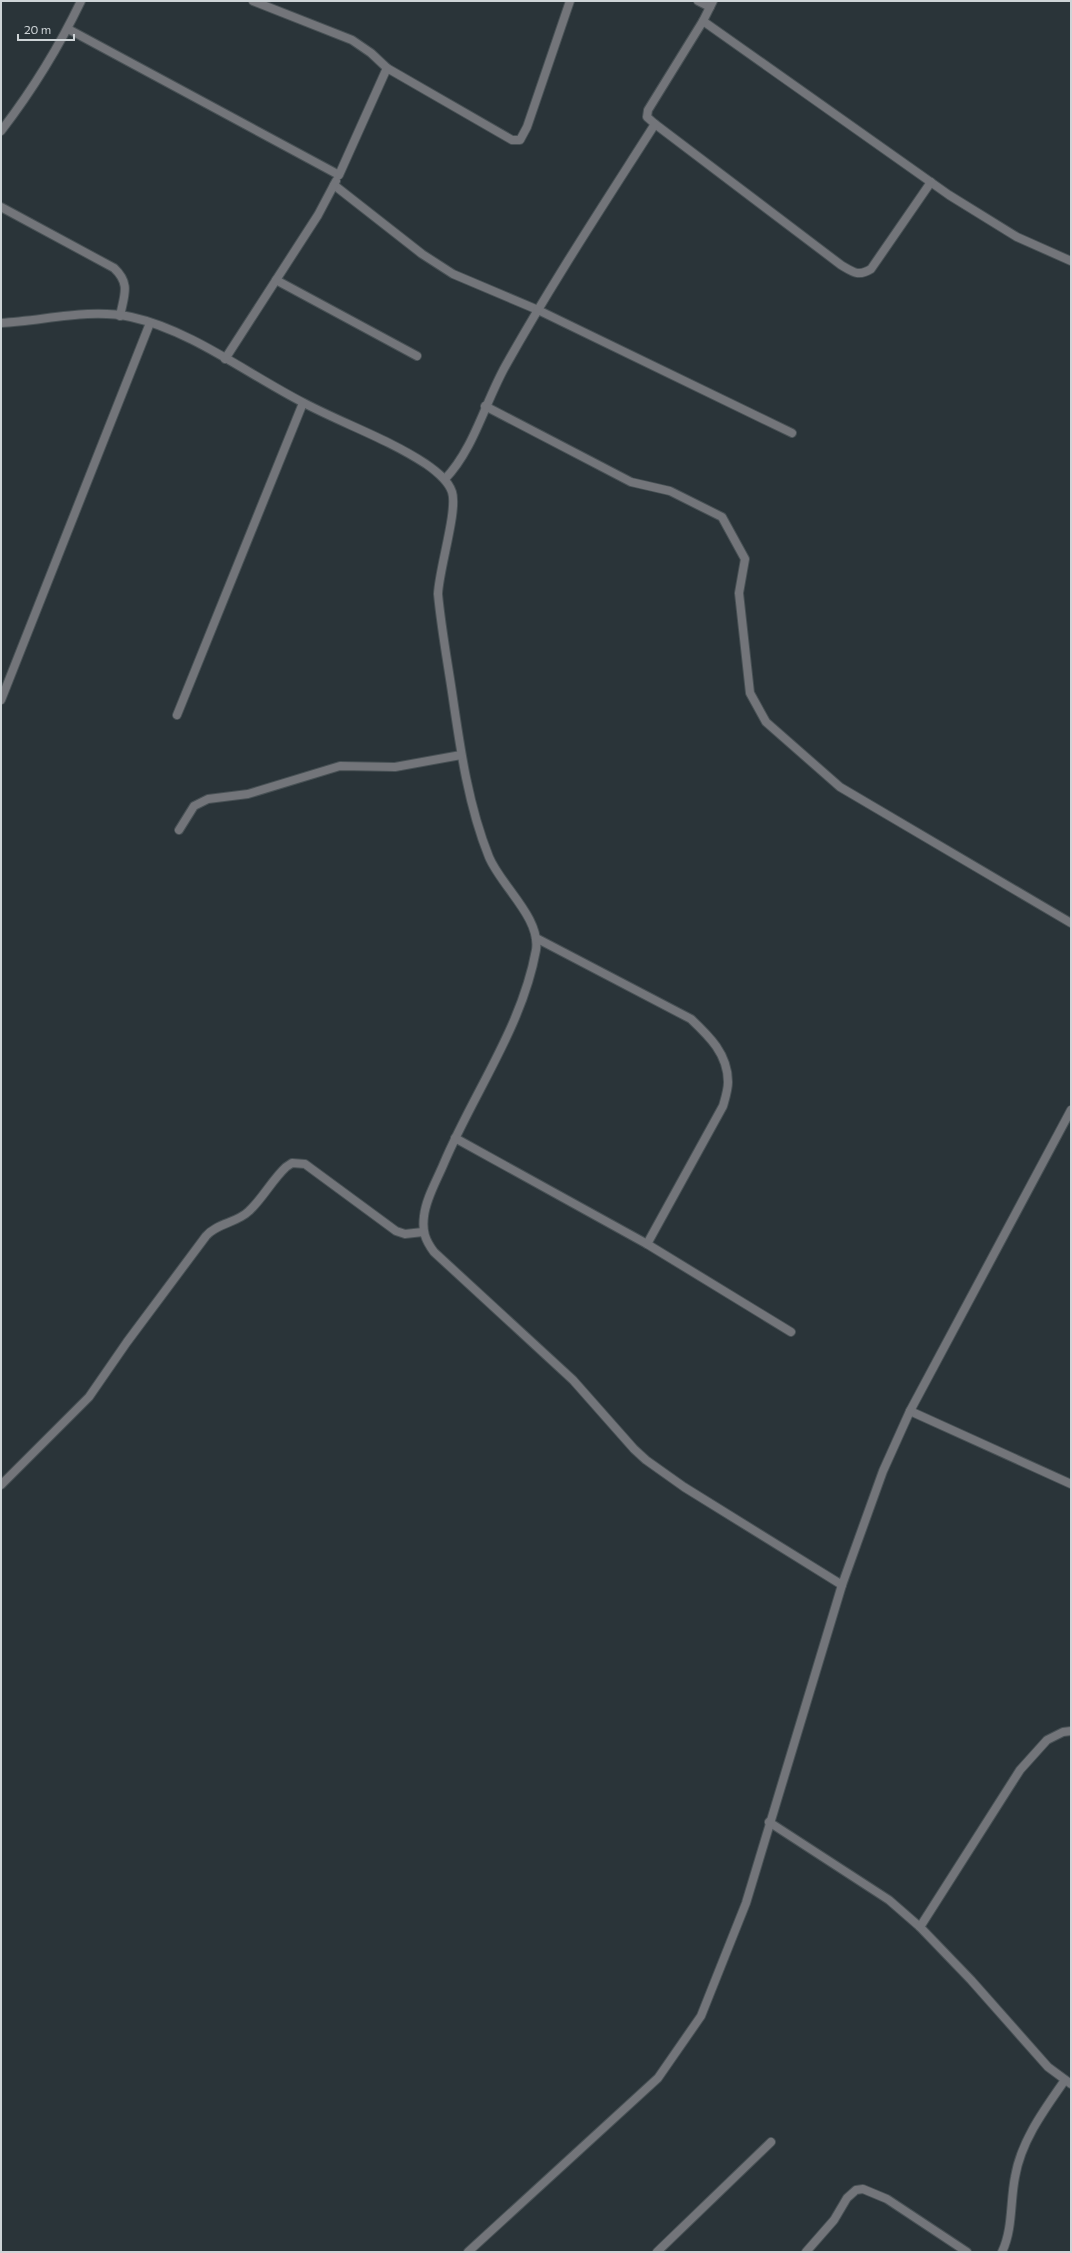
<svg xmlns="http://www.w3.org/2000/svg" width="1072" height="2253" font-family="Commissioner,sans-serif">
<rect width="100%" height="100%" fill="#2a3439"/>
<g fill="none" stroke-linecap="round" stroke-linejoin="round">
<defs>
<g id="street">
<path d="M253,1L352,40L371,53L387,68"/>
<path d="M698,1L710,7"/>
<path d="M703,21L949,195L1017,237L1071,261"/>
<path d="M68,29L339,175L387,68L512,140H520L527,127L570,1"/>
<path d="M655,124L841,265C853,272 858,277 871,269L931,182"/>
<path d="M1,131C34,88 58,49 81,1"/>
<path d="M334,185L422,254L453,274L538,310L792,433"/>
<path d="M1,207L114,268C131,284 124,295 120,316"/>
<path d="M276,280L417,356"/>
<path d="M1,323C44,321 88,308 131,317C191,330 249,375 304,403C344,424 388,439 426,464C436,471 448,480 452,492C458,510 439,569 438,594C441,626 447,659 452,692C460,747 468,805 489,857C501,886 541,918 536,950C522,1027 474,1092 444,1163C437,1180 426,1198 424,1216C422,1231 425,1240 434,1252L573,1380L634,1449L646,1460L684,1487L842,1585"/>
<path d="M225,359L318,215L336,181"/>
<path d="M485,406L631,482L670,491L722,517L745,559L739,593L750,693L766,722L840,787L1071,923"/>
<path d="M445,479C474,449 485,402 506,365C552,283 604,204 655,124L647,117L648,110L703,21L713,1"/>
<path d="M1,700L150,323"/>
<path d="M177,715L303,403"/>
<path d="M179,830L194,806L208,799L248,794L340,766L395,767L461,755"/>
<path d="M536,938L691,1019C709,1036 728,1054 728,1082C728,1090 725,1099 723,1106L647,1244"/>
<path d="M455,1138L647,1244L791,1332"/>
<path d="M910,1411L1071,1484"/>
<path d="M1,1485L89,1397L127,1342L206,1236C217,1223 237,1223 249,1211C263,1198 272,1180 286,1167L292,1163L305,1164L396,1231L405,1234L423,1232"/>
<path d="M769,1822L889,1900L920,1927L971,1980L1048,2067L1071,2084"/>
<path d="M920,1927L1020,1770L1047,1740L1063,1732L1071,1731"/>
<path d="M468,2252L658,2078L701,2016L746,1903L842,1585L883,1471L910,1411L1071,1110"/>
<path d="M657,2252L771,2142"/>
<path d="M806,2252L834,2220L847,2198L856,2190L863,2189L887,2199L967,2252"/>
<path d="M1002,2252C1013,2229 1010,2202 1015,2177C1021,2141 1044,2110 1065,2080"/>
</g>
</defs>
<!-- street casing -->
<use href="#street" stroke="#485155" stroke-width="10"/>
<!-- street -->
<use href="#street" stroke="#73757a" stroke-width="8"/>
</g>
<!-- border -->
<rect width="1072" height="2253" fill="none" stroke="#ced4d7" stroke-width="4"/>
<!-- scale -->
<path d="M18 34v6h56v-6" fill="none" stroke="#ced4d7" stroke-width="2"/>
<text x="24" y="34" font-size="12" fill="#ced4d7" stroke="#2a3439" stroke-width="3" paint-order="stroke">20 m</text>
</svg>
